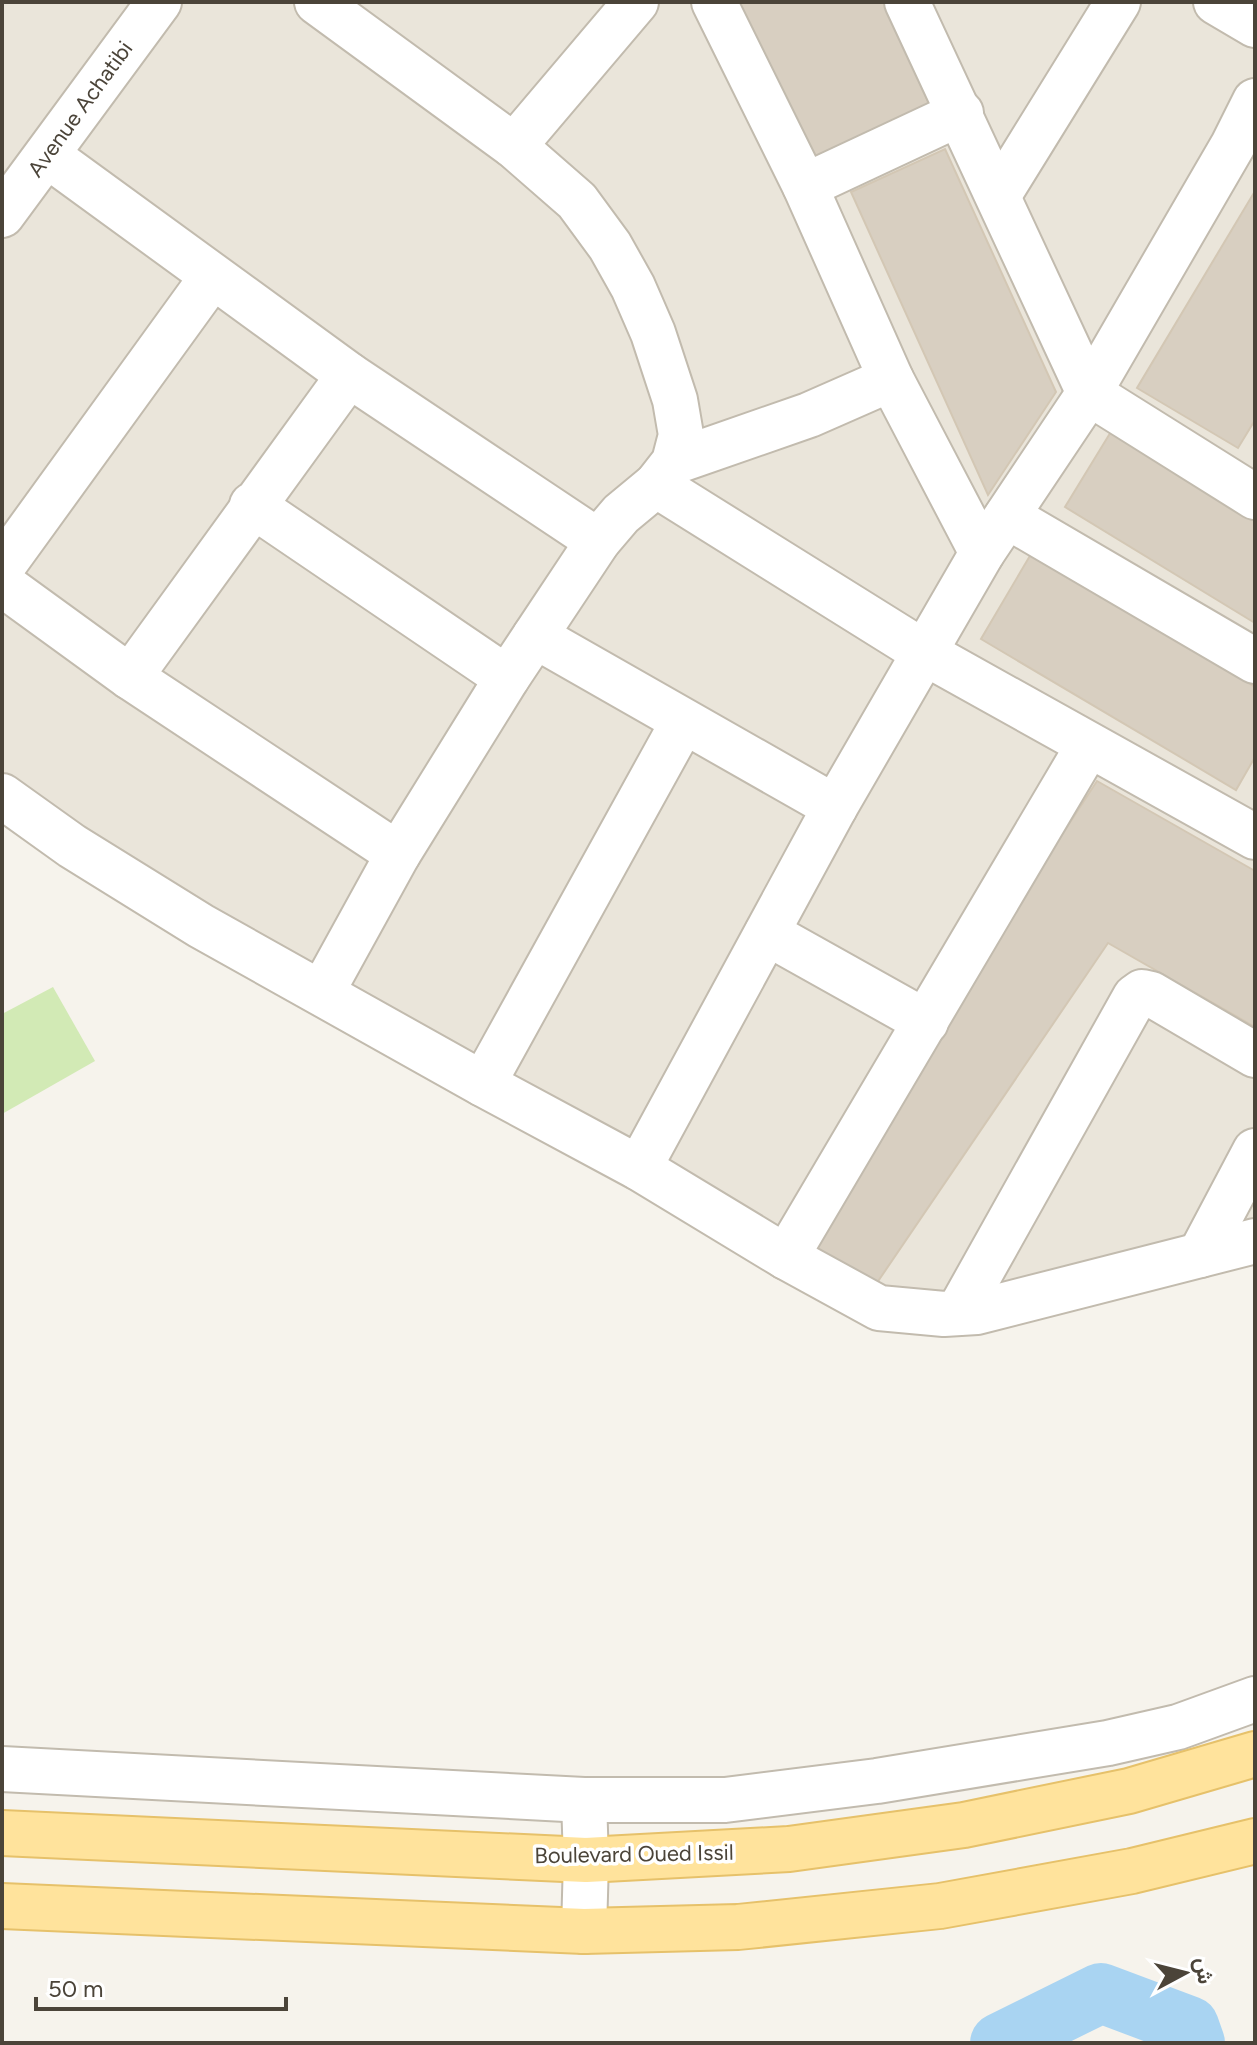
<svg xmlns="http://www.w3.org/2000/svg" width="1257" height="2045" font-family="Figtree,Vazirmatn,sans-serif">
<rect width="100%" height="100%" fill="#f6f3ec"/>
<!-- residential -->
<path fill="#eae5da" d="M2,2H1255V1237L909,1322L2,795Z"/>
<!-- green -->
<path fill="#d2eab5" d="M53,987L95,1061L2,1114V1014Z"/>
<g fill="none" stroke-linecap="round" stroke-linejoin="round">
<!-- river -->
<path stroke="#a9d4f2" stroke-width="60" d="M1000,2043L1101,1993L1189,2026L1195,2043"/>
</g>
<!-- building -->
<g fill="#d8cfc1" stroke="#d3c7b4" stroke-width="2">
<path d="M737,2H884L930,106L818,165Z"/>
<path d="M945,149L1056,392L988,495L851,192Z"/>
<path d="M1255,191V420L1238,448L1137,388Z"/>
<path d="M1112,430L1255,517V623L1065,507Z"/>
<path d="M1031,554L1255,687V757L1236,790L981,639Z"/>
<path d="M1097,781L1255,871V1027L1108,943L868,1296L790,1252Z"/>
</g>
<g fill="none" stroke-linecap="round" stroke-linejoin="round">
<defs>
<g id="minor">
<path d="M317,2L514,146L577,201L610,246L633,287L653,333L675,400L681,435L674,462L656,485L621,514L598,541L507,678L398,854L322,992"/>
<path d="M714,2L805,186L891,379L982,553"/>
<path d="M907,2L1089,393L1255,497"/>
<path d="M1216,2L1255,25"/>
<path d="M514,146L636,2"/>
<path d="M47,155L349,375L598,541"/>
<path d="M805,186L961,113"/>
<path d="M998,196L1118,2"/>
<path d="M2,215L159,2"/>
<path d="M674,462L809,415L891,379"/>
<path d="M656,485L925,653L1255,837"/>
<path d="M252,505L507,678"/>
<path d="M1007,516L1255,661"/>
<path d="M2,567L212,277"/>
<path d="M2,584L130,677L398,854"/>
<path d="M535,636L835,807"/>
<path d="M130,677L349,375"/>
<path d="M2,796L72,846L201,926L483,1084L639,1168L786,1257L879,1308L944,1314L977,1312L1255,1241"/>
<path d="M767,933L926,1022"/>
<path d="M483,1084L683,722"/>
<path d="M639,1168L835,807L982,553L1089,393L1233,145L1255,101"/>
<path d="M1200,1255L1255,1151"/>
<path d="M786,1257L1088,746"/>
<path d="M958,1313L1135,997L1142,992L1151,994L1255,1055"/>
<path d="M2,1769L584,1800H725L877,1781L1108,1743L1178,1727L1255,1699"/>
<path d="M584,1931L586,1860L584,1800"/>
</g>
<g id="major">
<path d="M2,1833L586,1860L789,1849L964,1825L1129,1791L1255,1754"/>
<path d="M2,1906L584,1931L738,1927L940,1906L1132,1871L1255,1841"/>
</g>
</defs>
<!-- minor casing -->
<use href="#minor" stroke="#c2bbae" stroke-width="48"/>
<!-- major casing -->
<use href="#major" stroke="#e6c16a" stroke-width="48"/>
<!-- minor -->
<use href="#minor" stroke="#fff" stroke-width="44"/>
<!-- major -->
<use href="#major" stroke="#ffe39c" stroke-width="44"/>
</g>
<g text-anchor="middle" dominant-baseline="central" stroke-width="7" stroke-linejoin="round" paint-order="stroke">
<!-- street labels -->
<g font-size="22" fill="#4b4439" stroke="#fff">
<text transform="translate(80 109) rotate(-54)">Avenue Achatibi</text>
<text transform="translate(634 1854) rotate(-1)">Boulevard Oued Issil</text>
</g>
</g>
<!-- border -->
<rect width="1257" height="2045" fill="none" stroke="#4b4439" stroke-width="8"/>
<!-- north arrow -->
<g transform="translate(1185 1973) rotate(83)" stroke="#ffffff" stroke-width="6" paint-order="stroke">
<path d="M0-6L14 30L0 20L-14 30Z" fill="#4b4439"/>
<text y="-12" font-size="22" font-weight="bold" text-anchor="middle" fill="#4b4439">ش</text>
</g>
<!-- scale -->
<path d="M36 1997v12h250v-12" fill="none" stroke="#4b4439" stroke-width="4"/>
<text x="48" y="1997" font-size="24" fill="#4b4439" stroke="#ffffff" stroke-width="6" paint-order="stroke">50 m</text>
</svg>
